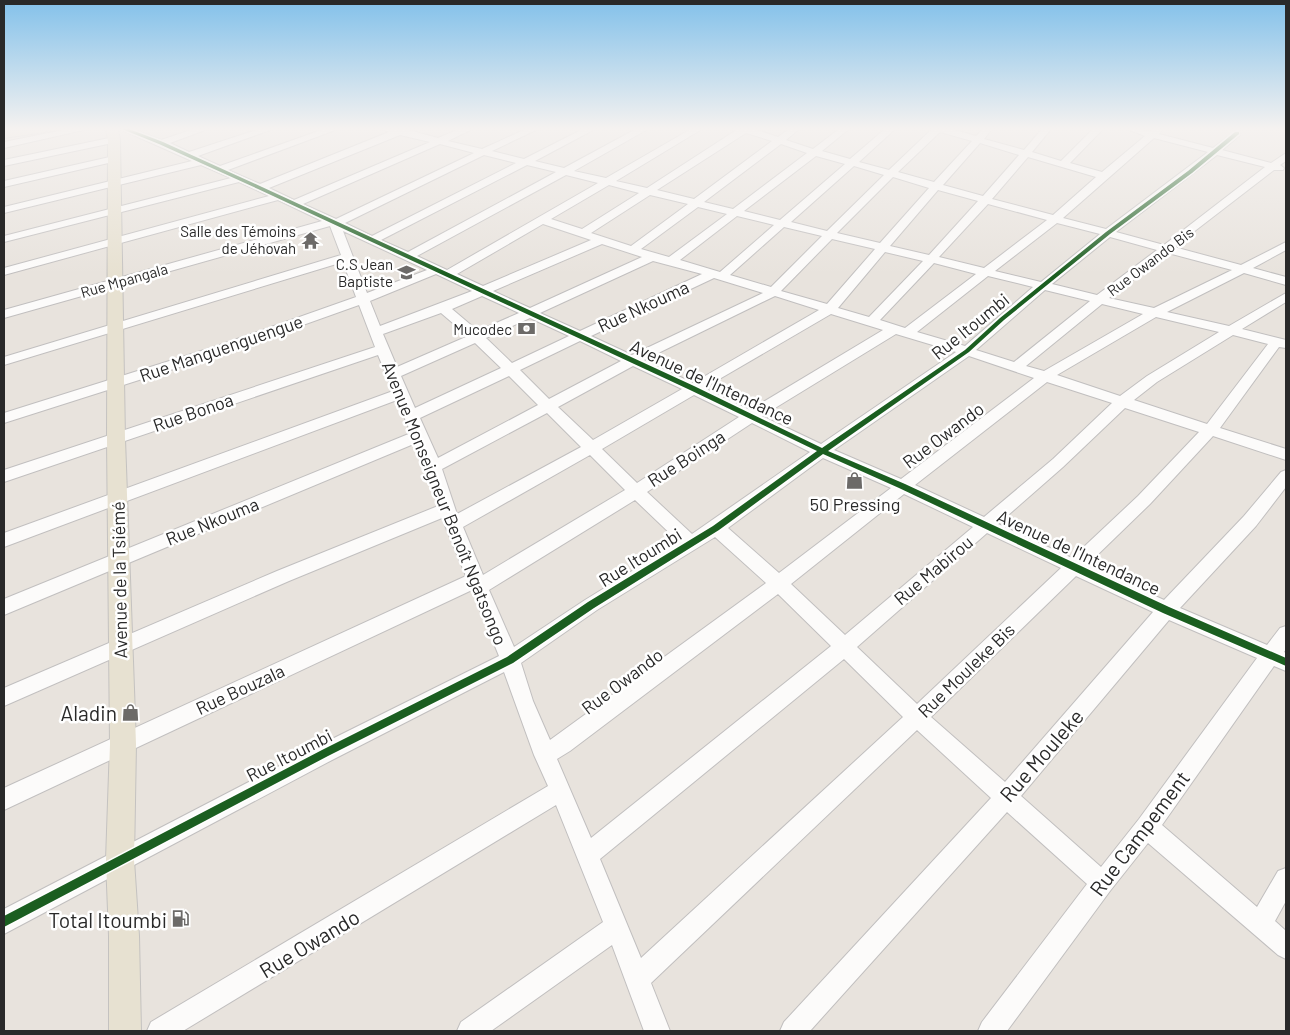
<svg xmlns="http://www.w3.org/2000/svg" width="1290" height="1035" font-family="Barlow,sans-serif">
<rect width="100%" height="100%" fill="#e8e3dd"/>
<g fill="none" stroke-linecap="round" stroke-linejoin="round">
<defs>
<g id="minor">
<path d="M68,129H88L4,148V142Z"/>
<path d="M120,129H133L161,140L194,129H208L170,143L189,152L259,129H273L198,156L220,166L324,129H338L228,170L260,184L389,132L383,129H405L438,138L459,129H472L448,141L482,149L526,129H538L492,151L524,159L583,129H595L535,161L564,168L636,129H648L574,171L606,178L691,129H702L616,181L647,188L738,129H754L778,137L789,129H799L786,140L813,149L839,129H849L822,151L850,159L885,129H895L859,162L889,170L932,129H951L976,136L983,129H992L984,139L1024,150L1042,129H1051L1032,152L1061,161L1093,129H1103L1070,163L1102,172L1145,136L1127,129L1151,131L1153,129H1163L1159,134L1213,148L1237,130L1240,131V135L1222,150L1271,163L1286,153V161L1280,165L1284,168L1283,170H1274L1174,247L1241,265L1286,242V250L1253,268L1286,277V285L1244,273L1167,312L1229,326L1286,293V302L1242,329L1286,340V348L1279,347L1220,428L1286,449V460L1213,436L1150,504L1087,565L1164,600L1244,516L1281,472L1286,470V487L1256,526L1180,608L1267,645L1280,628L1286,626V649L1284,652L1286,653V671L1274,666L1162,825L1257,907L1278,871L1286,868V901L1275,921L1286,931V959L1278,955L1148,843L1110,891L1007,1031H978L982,1022L1087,884L1007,812L810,1031H780L784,1022L991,798L917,730L651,983L670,1031H644L612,945L491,1031H457L461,1022L603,922L556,805L183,1031H147L151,1022L548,786L534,755L504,672L332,760L4,934V909L318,746L499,656L472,590L4,810V788L466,576L442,518L289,581L4,706V688L277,571L438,506L426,467L416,443L4,615V599L411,433L397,400L4,547V533L393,391L378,355L4,482V470L375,347L359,305L227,352L4,423V413L217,346L356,297L343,262L4,365V357L341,255L330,226L4,318V310L322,221L278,200L4,275V268L269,196L239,182L4,242V236L231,178L201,165L4,213V207L192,161ZM940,132L972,141L934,182L898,172ZM746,133L772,141L694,199L657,190ZM400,135L430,142L294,200L269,188ZM1154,138L1208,152L1106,229L1063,218ZM980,143L1019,155L983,196L943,185ZM440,144L474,153L336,219L303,204ZM781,144L807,153L733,209L704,202ZM484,155L516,163L372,236L345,223ZM1217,155L1265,167L1164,245L1116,232ZM816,156L845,164L780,220L744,211ZM1028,157L1096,177L1053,215L992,199ZM527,165L556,172L408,252L381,240ZM854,166L884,175L827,231L791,222ZM566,175L598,183L447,270L417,256ZM893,177L929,188L880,243L837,233ZM609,185L639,193L582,229L551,219ZM938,190L978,201L929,255L890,246ZM650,195L688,204L631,246L591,233ZM988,204L1047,220L984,268L939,257ZM698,207L727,214L669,257L641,249ZM737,216L774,225L720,272L680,260ZM1057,223L1100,234L1041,282L995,271ZM543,224L591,240L483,286L457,274ZM784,227L822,236L771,287L730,275ZM343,231L427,270L367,293ZM1110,237L1157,250L1097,295L1052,284ZM832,239L875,249L827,304L781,291ZM602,244L642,257L530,308L493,291ZM885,252L923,261L869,317L838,308ZM1168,253L1232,270L1154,308L1109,298ZM653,261L702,274L580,331L540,313ZM934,263L976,274L905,328L880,320ZM436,274L472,291L380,326L370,301ZM988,276L1033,287L965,346L917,332ZM714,278L763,293L632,355L591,336ZM1045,290L1090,301L1014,362L976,350ZM482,296L519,313L478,331L452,309ZM775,296L819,310L693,383L644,360ZM1102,304L1143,314L1044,371L1026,366ZM441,313L468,336L397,367L383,334ZM831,314L883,330L750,410L704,388ZM1156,317L1219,332L1147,376L1120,396L1057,375ZM530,318L569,336L512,363L486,338ZM896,334L956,352L821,444L762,416ZM1233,335L1268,344L1207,424L1134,400L1157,382ZM580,341L621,361L549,399L520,370ZM475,343L501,368L415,408L401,376ZM969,356L1034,378L901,479L834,450ZM633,366L682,389L593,440L558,407ZM509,376L538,405L438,458L420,418ZM1047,382L1112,403L1053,459L984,517L915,485ZM694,395L739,417L637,483L602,449ZM1125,408L1199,432L1138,496L1072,558L998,524L1063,467ZM547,413L581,447L457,514L442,469ZM752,423L810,452L692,534L647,492ZM590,455L625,490L483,575L463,527ZM823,458L891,488L779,573L728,528ZM904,494L973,527L845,635L791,584ZM635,500L679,542L585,600L514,647L489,590ZM987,533L1061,568L917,704L857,647ZM715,537L766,583L550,740L533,701L521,663L597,610ZM1076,576L1153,612L1005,782L931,717ZM778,594L831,646L591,838L557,759L570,751ZM1169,620L1257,658L1139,819L1101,867L1021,796ZM844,659L903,717L641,958L600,859Z"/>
<path d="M114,137L117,138V142L4,166V160Z"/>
<path d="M114,156L119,159L117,161L4,187V181Z"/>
</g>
<g id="major">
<path d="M19,129H50L45,132L4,138V132Z"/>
<path d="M106,129H118L120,140L125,439L136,744L134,860L139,936L141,1031H109V936L106,860L110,744L107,439L108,140Z"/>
</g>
</defs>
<!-- minor casing -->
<use href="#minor" stroke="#c1bfbf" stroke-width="2"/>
<!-- major casing -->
<use href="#major" stroke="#c4c2c0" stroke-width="2"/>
<!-- minor -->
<use href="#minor" fill="#fcfbfa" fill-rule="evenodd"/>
<!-- major -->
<use href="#major" fill="#e7e1d1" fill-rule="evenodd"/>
<defs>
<path id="cycleway" d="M122,129H129L163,142L262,187L694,386L822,448L965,350L1000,318L1106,232L1188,171L1235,132H1239V134L1192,173L1110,234L1004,320L969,352L828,451L905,484L1169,607L1286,658V666L1163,613L899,488L823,454L719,530L594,608L513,663L328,756L4,927V916L322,750L507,657L588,602L713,526L817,451L690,390L258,189L159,144Z"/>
</defs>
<!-- cycleway casing -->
<use href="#cycleway" stroke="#fff" stroke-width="3"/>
<!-- cycleway -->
<use href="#cycleway" fill="#1b5e20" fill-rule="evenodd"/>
</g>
<!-- sky -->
<linearGradient id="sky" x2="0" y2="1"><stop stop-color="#83c1ea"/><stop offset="0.47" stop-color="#f5f2f0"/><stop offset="1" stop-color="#f5f2f0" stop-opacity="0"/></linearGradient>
<rect width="1290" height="274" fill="url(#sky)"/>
<!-- icons -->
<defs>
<symbol id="temple-bare" viewBox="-9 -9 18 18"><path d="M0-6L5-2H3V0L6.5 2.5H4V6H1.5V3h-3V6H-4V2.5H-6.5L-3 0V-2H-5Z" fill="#6c6a68" stroke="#fff" stroke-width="2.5" paint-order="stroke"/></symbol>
<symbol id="school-bare" viewBox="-9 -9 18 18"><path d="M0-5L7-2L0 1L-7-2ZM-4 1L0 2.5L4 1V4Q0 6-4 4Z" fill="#6c6a68" stroke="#fff" stroke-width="2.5" paint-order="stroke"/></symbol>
<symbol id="bank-bare" viewBox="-9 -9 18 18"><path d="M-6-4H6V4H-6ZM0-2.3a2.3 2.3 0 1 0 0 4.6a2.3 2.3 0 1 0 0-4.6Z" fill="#6c6a68" stroke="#fff" stroke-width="2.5" paint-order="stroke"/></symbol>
<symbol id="shop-bare" viewBox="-9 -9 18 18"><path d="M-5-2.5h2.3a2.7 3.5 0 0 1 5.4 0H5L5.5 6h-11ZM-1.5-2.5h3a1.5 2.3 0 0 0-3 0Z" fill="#6c6a68" stroke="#fff" stroke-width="2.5" paint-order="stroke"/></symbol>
<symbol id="fuel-bare" viewBox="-9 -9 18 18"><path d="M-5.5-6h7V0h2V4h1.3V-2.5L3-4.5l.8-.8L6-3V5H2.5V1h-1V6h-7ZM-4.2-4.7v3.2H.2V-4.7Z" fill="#6c6a68" stroke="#fff" stroke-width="2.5" paint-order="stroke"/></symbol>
</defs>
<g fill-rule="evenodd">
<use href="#temple-bare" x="298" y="228" width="25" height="25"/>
<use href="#school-bare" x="394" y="260" width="25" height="25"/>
<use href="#bank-bare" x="514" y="316" width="25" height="25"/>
<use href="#shop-bare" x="842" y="468" width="25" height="25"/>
<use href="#shop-bare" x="118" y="700" width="25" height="25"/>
<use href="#fuel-bare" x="168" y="906" width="25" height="25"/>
</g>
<g text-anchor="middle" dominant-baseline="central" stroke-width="5" stroke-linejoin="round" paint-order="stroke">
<!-- far-poi labels -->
<g font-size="15" fill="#292929" stroke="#fff" text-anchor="end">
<text x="296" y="231">Salle des Témoins<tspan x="296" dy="17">de Jéhovah</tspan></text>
<text x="393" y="264">C.S Jean<tspan x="393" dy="17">Baptiste</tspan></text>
<text x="512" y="329">Mucodec</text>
</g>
<!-- far-street labels -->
<g font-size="15" fill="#292929" stroke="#fff">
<text transform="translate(1150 261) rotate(-37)">Rue Owando Bis</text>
<text transform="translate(124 280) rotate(-16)">Rue Mpangala</text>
</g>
<!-- street labels -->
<g font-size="18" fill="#292929" stroke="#fff">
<text transform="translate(643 306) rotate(-25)">Rue Nkouma</text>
<text transform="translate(970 326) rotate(-39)">Rue Itoumbi</text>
<text transform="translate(221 348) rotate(-19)">Rue Manguenguengue</text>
<text transform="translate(712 382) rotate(25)">Avenue de l'Intendance</text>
<text transform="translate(193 412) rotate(-19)">Rue Bonoa</text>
<text transform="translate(943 435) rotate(-37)">Rue Owando</text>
<text transform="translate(686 458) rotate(-33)">Rue Boinga</text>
<text transform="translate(445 503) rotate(68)">Avenue Monseigneur Benoît Ngatsongo</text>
<text transform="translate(212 521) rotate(-22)">Rue Nkouma</text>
<text transform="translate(1079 552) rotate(25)">Avenue de l'Intendance</text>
<text transform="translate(640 557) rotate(-32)">Rue Itoumbi</text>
<text transform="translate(933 570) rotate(-40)">Rue Mabirou</text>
<text transform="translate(119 580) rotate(-91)">Avenue de la Tsiémé</text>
<text transform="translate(966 670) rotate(-44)">Rue Mouleke Bis</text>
<text transform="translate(622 681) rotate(-37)">Rue Owando</text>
<text transform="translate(240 689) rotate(-25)">Rue Bouzala</text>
<text transform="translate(289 755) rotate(-27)">Rue Itoumbi</text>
</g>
<!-- poi labels -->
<g font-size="18" fill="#292929" stroke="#fff">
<text x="855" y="504">50 Pressing</text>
</g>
<!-- near-poi labels -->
<g font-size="21" fill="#292929" stroke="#fff" text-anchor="end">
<text x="117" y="712">Aladin</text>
<text x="167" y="919">Total Itoumbi</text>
</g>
<!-- near-street labels -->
<g font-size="21" fill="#292929" stroke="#fff">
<text transform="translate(1041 755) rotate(-49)">Rue Mouleke</text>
<text transform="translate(1139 833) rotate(-53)">Rue Campement</text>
<text transform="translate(309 943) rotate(-31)">Rue Owando</text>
</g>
</g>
<!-- border -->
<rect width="1290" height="1035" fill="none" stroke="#292929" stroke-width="10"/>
</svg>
